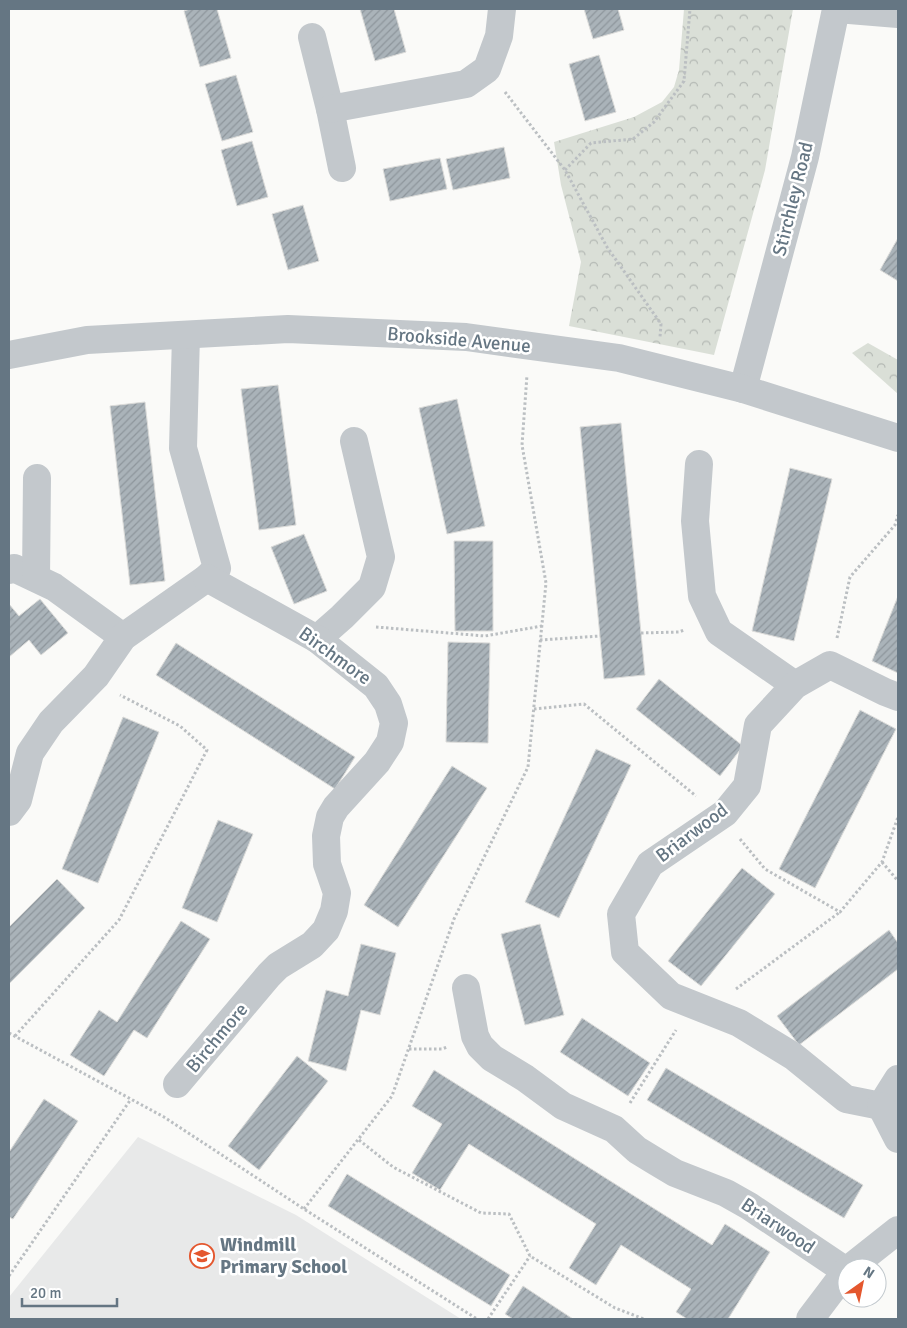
<svg xmlns="http://www.w3.org/2000/svg" width="907" height="1328" font-family="Signika,sans-serif">
<defs>
<pattern id="forest-crowns" width="20" height="18" patternUnits="userSpaceOnUse" patternTransform="scale(1.25)"><rect width="20" height="18" fill="#dadfd7"/><path d="M2 6a3 3 0 1 1 6 0M12 15a3 3 0 1 1 6 0" fill="none" stroke="#b4b9b4"/></pattern>
<pattern id="building-hatch" width="6" height="6" patternUnits="userSpaceOnUse" patternTransform="scale(1.25)"><rect width="6" height="6" fill="#aab3b9"/><path d="M-1 1l2-2M0 6l6-6M5 7l2-2" fill="none" stroke="#8e969c"/></pattern>
</defs>
<rect width="100%" height="100%" fill="#fafaf8"/>
<!-- built -->
<path fill="#e8e9e9" d="M138,1137L296,1215L461,1319H9V1297Z"/>
<!-- forest -->
<g fill="url(#forest-crowns)">
<path d="M684,9H793L765,170L714,355L569,326L581,262L561,185L554,142L634,117L662,102L674,87L679,70Z"/>
<path d="M868,343L898,360V394L852,353Z"/>
</g>
<!-- building -->
<g fill="url(#building-hatch)" stroke="#dcdcda">
<path d="M190,9H217L231,58L200,67L184,11Z"/>
<path d="M360,9H394L406,52L375,61Z"/>
<path d="M584,9H618L624,30L593,39Z"/>
<path d="M599,55L616,112L585,121L569,64Z"/>
<path d="M236,75L253,132L222,141L205,84Z"/>
<path d="M252,141L268,197L237,206L221,150Z"/>
<path d="M504,147L510,178L453,190L446,159Z"/>
<path d="M440,158L447,189L390,201L383,169Z"/>
<path d="M303,205L319,261L288,270L272,214Z"/>
<path d="M898,238V281L880,270Z"/>
<path d="M278,385L296,525L259,530L241,389Z"/>
<path d="M457,399L485,526L447,534L419,408Z"/>
<path d="M145,402L165,581L130,585L110,406Z"/>
<path d="M621,423L645,675L604,679L580,427Z"/>
<path d="M790,468L832,479L794,641L752,631Z"/>
<path d="M304,534L327,591L294,604L271,547Z"/>
<path d="M454,541H493V631H455Z"/>
<path d="M898,596V673L872,661Z"/>
<path d="M40,599L68,633L41,655L29,640L9,657V604L19,616Z"/>
<path d="M448,642L490,643L488,743L446,742Z"/>
<path d="M176,643L355,757L335,789L156,675Z"/>
<path d="M659,679L743,746L720,776L636,709Z"/>
<path d="M860,710L896,729L815,888L779,869Z"/>
<path d="M123,717L159,732L98,883L62,869Z"/>
<path d="M596,749L631,765L559,918L525,902Z"/>
<path d="M452,766L487,788L398,927L364,905Z"/>
<path d="M218,820L253,834L217,922L182,908Z"/>
<path d="M742,868L775,894L701,986L668,961Z"/>
<path d="M57,879L85,908L9,984V927Z"/>
<path d="M181,921L210,939L147,1038L134,1030L104,1076L70,1055L99,1010L117,1022Z"/>
<path d="M540,924L564,1015L525,1025L501,934Z"/>
<path d="M889,930L898,943V969L799,1045L777,1016Z"/>
<path d="M361,944L396,953L380,1015L361,1010L346,1071L308,1061L326,990L348,996Z"/>
<path d="M582,1018L650,1063L628,1096L560,1052Z"/>
<path d="M297,1056L328,1081L259,1170L228,1146Z"/>
<path d="M666,1068L863,1185L844,1218L647,1100Z"/>
<path d="M434,1070L712,1245L725,1224L770,1252L728,1319H687L676,1312L691,1289L621,1245L596,1285L569,1268L596,1224L469,1144L440,1190L412,1173L442,1124L412,1106Z"/>
<path d="M44,1099L78,1121L13,1219L9,1217V1152Z"/>
<path d="M347,1174L510,1275L491,1306L328,1206Z"/>
<path d="M523,1286L573,1319H513L505,1314Z"/>
</g>
<g fill="none" stroke-linecap="round" stroke-linejoin="round">
<!-- path -->
<g stroke="#bbbfc2" stroke-width="3" stroke-dasharray="2.5 2.5" stroke-linecap="butt">
<path d="M505,92L565,170L607,247L661,324L660,337"/>
<path d="M565,170L591,143L633,139L654,122L684,81L690,9"/>
<path d="M376,627L485,636L542,626"/>
<path d="M641,633L679,632L684,630"/>
<path d="M837,638L850,577L895,525L898,515"/>
<path d="M540,640L600,636"/>
<path d="M534,709L584,704L696,796"/>
<path d="M740,839L765,869L840,912L882,862L898,817"/>
<path d="M882,862L898,881"/>
<path d="M736,989L840,912"/>
<path d="M9,1033L164,1117L304,1209L477,1319"/>
<path d="M15,1036L119,920L207,750L180,726L120,695"/>
<path d="M409,1049H442L447,1047"/>
<path d="M630,1103L676,1030"/>
<path d="M359,1140L393,1167L481,1213L509,1214L530,1256L615,1308L644,1319"/>
<path d="M304,1209L392,1096L454,919L528,767L546,583L522,445L527,375"/>
<path d="M9,1276L131,1099"/>
<path d="M488,1319L530,1256"/>
</g>
<!-- minor -->
<g stroke="#c3c8cc" stroke-width="28">
<path d="M837,9L898,14"/>
<path d="M312,37L330,109L342,168"/>
<path d="M330,109L466,84L487,69L499,36L502,9"/>
<path d="M743,389L805,157L836,9"/>
<path d="M699,464L695,521L702,596L719,632L795,685"/>
<path d="M9,570L14,568L54,587L123,637"/>
<path d="M36,578L37,478"/>
<path d="M317,639L342,617L372,587L381,557L354,441"/>
<path d="M898,697L885,692L830,665L795,685L758,725L747,786L725,813L650,864L621,914L625,952L671,996L739,1023L793,1056L846,1099L881,1106L898,1079"/>
<path d="M9,812L18,800L30,753L51,722L96,676L123,637L207,578L217,568L183,448L186,335"/>
<path d="M466,988L475,1036L480,1046L492,1058L525,1078L563,1106L614,1129L637,1150L655,1161L675,1173L726,1193L749,1206L846,1271"/>
<path d="M177,1084L269,975L278,966L312,945L326,930L334,911L337,893L327,864L326,836L330,817L336,807L377,762L390,742L394,723L388,704L376,686L317,639L207,578"/>
<path d="M881,1106L898,1139"/>
<path d="M850,1268L898,1230"/>
<path d="M810,1319L847,1270"/>
</g>
<!-- tertiary -->
<path stroke="#c3c8cc" stroke-width="28" d="M9,355L87,340L288,329L466,337L619,358L743,389L898,438"/>
</g>
<!-- icons -->
<defs>
<symbol id="school-ring" viewBox="-11 -11 22 22"><circle r="9.5" fill="#fff" stroke="#e4572e" stroke-width="1.5"/><path d="M0-5L7-2L0 1L-7-2ZM-4 1L0 2.5L4 1V4Q0 6-4 4Z" fill="#e4572e"/></symbol>
</defs>
<g fill-rule="evenodd">
<use href="#school-ring" x="188" y="1242" width="28" height="28"/>
</g>
<g text-anchor="middle" dominant-baseline="central" stroke-width="5" stroke-linejoin="round" paint-order="stroke">
<!-- street labels -->
<g font-size="19" fill="#657683" stroke="#fff">
<text transform="translate(793 199) rotate(-76)">Stirchley Road</text>
<text transform="translate(459 340) rotate(5)">Brookside Avenue</text>
<text transform="translate(335 656) rotate(36)">Birchmore</text>
<text transform="translate(692 833) rotate(-37)">Briarwood</text>
<text transform="translate(217 1038) rotate(-50)">Birchmore</text>
<text transform="translate(778 1226) rotate(34)">Briarwood</text>
</g>
<!-- poi labels -->
<g font-size="19" font-weight="bold" fill="#657683" stroke="#fff" text-anchor="start">
<text x="220" y="1245">Windmill<tspan x="220" dy="22">Primary School</tspan></text>
</g>
</g>
<!-- border -->
<rect width="907" height="1328" fill="none" stroke="#657683" stroke-width="20"/>
<!-- north arrow -->
<g transform="translate(862 1283) rotate(33)"><circle r="24" fill="#ffffff" stroke="#c1c8cd"/>
<path d="M0-4L9 19L0 12L-9 19Z" fill="#e4572e"/>
<text y="-8" font-size="14" font-weight="bold" text-anchor="middle" fill="#657683">N</text>
</g>
<!-- scale -->
<path d="M22 1298v8h95v-8" fill="none" stroke="#657683" stroke-width="2.5"/>
<text x="30" y="1298" font-size="15" fill="#657683" stroke="#ffffff" stroke-width="4" paint-order="stroke">20 m</text>
</svg>
